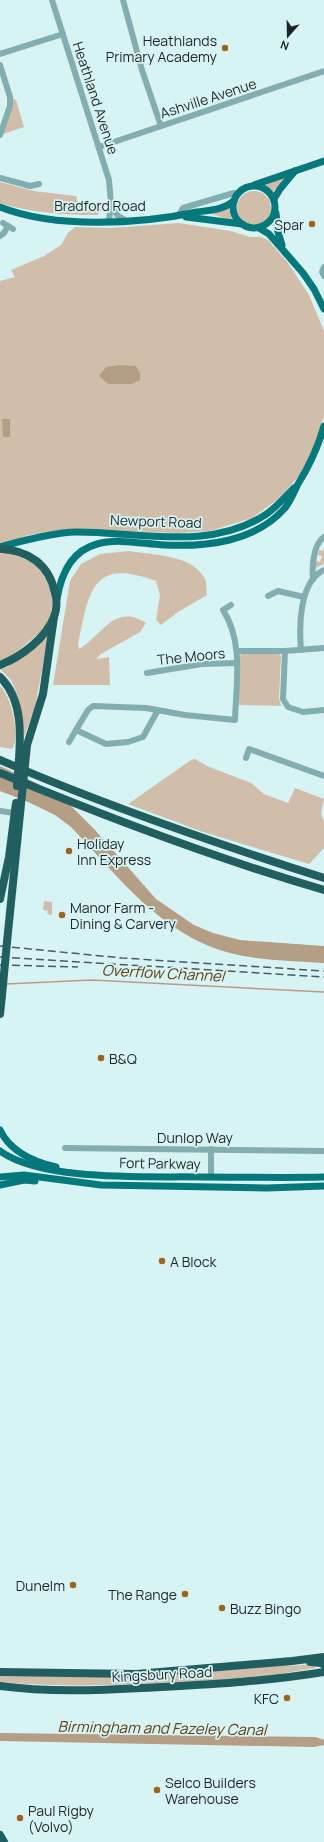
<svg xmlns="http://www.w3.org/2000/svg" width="324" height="1842" font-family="Manrope,sans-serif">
<rect width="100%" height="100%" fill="#d8f3f3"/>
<!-- green -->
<g fill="#d0beab">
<path d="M10,97L16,100L24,127L0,135Z"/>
<path d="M287,176L273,192L266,185V184Z"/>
<path d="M0,182L34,191L76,196L78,203H104L103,209L97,215C65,215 31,213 0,203Z"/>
<circle cx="254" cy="208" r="17"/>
<path d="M229,209L233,221L212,214L213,213Z"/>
<path d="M179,223L231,231L250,237H261L268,240L288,263L309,295L324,331V415L316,444L301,473L281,497L252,518L210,531L178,533L74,529L33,534L0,544V281L15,277L11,270L44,256L61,245L68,233L75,227L110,228Z"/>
<path d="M324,547V564L315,568L316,561L320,562L322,556L318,555L319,550L323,551Z"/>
<path d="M129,551C152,555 190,554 204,577C207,581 206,589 207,595L178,612L161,625L156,620L160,595L156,581C92,557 89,591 78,644L79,649C103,635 114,603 146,623L140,632L101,654L96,659L109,657L110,685H53L70,581L81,564L100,554Z"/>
<path d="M8,553C14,555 22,557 28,560C46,571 57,596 50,616C46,628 35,637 26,644C19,650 9,659 0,661V554Z"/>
<path d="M49,633L35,707L24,737L18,696L11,680L0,669L8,667Z"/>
<path d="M243,653H278L281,656L279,698L281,706L239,705V656Z"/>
<path d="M0,686C11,696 21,736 12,749L0,747Z"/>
<path d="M195,759L207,766L251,783L264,794L288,803L295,788L324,799L321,813L324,823V848L309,864L203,832L128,804L191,760Z"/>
<path d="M44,901L52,902V915L47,914L48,911L43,910Z"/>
<path d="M285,1665C295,1667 306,1663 315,1666V1668L262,1677C175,1682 87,1690 0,1682V1675L129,1676Z"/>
</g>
<!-- water -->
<g fill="#b59e86">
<path d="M120,365L136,366L140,373V380L132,384H108L99,376L106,367Z"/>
<path d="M2,419H10V437H3Z"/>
<path d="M0,766L36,783L71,806L95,830L156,899L194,925L213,933L240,940L324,946V963C293,961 261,961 230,953C161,935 118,876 71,827L55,815L26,801L0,791Z"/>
<path d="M0,1733L316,1737L324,1740V1745L314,1747L0,1741Z"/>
</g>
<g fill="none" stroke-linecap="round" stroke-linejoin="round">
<!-- stream -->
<path stroke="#b59e86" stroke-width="1.5" d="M6,984L92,980L324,992"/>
<!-- minor -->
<g stroke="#83aeaf" stroke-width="6">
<path d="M52,0L109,180L111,204L109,221"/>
<path d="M123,0L142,70L161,126"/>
<path d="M0,54L63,34"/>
<path d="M0,65L10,97V106L0,135"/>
<path d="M99,147L324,71"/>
<path d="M0,178L30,186L39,184"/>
<path d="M111,204L117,215L125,220"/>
<path d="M178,216L183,208L234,193L238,194"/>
<path d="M3,223L13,229"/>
<path d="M0,236L4,233L8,226"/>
<path d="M324,267L322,272L324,276"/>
<path d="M313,579C312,567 313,544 324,537"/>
<path d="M268,596L278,591L304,597"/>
<path d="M301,650C299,626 299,582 324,570"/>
<path d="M238,651H285L324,648"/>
<path d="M285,651L283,699L288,707L303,712L324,710"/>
<path d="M147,673L202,664L237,663"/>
<path d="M76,730L88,710L93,706L146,708L185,715L235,720C236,684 244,642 223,610L231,605"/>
<path d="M69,742L76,730L106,744L128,742L143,737L158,710"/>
<path d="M246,758L249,749L324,776"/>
<path d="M0,811L15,813"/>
<path d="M65,1148L324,1151"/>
<path d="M211,1177V1149"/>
</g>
<!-- major -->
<g stroke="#04787b" stroke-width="7">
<path d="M254,185L324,161"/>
<circle cx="254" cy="207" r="21"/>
<path d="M274,199L280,189L295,171"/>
<path d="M0,207C55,229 140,224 197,212C211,210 223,210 234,201"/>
<path d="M276,213L278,232L282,245"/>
<path d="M186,217L242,224"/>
<path d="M259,228L269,234L303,273L314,289L324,309"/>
<path d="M0,547C20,541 57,532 77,532C140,532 209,551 265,515C276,508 285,497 294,488"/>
<path d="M57,599C61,574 71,551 97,544C118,538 143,544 164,545C207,547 255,542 285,508C291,500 294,492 298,484C310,465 318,447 324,426"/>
<path d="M0,1130C10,1151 34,1162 56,1167"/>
<path d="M0,1151C43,1182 149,1176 202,1177C243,1177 283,1178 324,1177"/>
<path d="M0,1177L24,1175L101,1185L267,1188L324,1186"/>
<path d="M0,1185L24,1180L35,1181"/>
</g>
<!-- highway -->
<g stroke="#215e60" stroke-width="8">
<path d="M0,549C28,550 49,564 55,593C57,600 57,609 54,617C46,638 21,657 0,665"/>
<path d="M0,677C28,704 19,751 17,786"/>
<path d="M0,899L9,857L16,803"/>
<path d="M7,942L27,745L43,694L54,617"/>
<path d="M0,1014L2,995"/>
<path d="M310,1662L321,1663L324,1665"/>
<path d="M0,1672L136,1674L292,1661L324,1657"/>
<path d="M0,1686C51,1693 109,1690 161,1687C215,1684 270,1681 324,1672"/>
<path d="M0,1835L4,1842"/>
</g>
<!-- rail -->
<g stroke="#4d5a5b" stroke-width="1.5" stroke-dasharray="8 4" stroke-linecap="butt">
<path d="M0,946L122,958L324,971"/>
<path d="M0,957L324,977"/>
<path d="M0,965L78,967"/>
</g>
<!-- highway-bridge -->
<g stroke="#215e60" stroke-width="8">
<path d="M0,760C106,806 214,843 324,878"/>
<path d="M0,773C106,817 214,858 324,890"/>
<path d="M2,995L7,942"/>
</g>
</g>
<!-- markers -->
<g fill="#9b651e" stroke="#d8f3f3" stroke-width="1.5">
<circle cx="225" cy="48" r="4"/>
<circle cx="312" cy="224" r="4"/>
<circle cx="69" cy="851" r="4"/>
<circle cx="62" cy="915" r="4"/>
<circle cx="101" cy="1058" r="4"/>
<circle cx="162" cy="1261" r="4"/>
<circle cx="73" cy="1585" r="4"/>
<circle cx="185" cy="1594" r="4"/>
<circle cx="222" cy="1608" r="4"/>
<circle cx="287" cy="1698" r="4"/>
<circle cx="157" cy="1790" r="4"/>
<circle cx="20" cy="1818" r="4"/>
</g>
<g text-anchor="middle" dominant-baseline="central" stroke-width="3.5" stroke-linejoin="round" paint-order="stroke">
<!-- poi labels -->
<g font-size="14" fill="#1d2627" stroke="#d8f3f3" text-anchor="start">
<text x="217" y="40" text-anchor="end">Heathlands<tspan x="217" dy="16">Primary Academy</tspan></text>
<text x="304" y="224" text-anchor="end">Spar</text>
<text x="77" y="843">Holiday<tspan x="77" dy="16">Inn Express</tspan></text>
<text x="70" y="907">Manor Farm -<tspan x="70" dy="16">Dining &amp; Carvery</tspan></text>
<text x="109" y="1058">B&amp;Q</text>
<text x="170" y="1261">A Block</text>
<text x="65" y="1585" text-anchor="end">Dunelm</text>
<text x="177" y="1594" text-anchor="end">The Range</text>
<text x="230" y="1608">Buzz Bingo</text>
<text x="279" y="1698" text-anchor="end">KFC</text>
<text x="165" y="1782">Selco Builders<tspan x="165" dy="16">Warehouse</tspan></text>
<text x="28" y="1810">Paul Rigby<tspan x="28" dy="16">(Volvo)</tspan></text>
</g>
<!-- street labels -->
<g font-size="14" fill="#1d2627" stroke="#d8f3f3">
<text transform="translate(96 98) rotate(72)">Heathland Avenue</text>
<text transform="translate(208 98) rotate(-18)">Ashville Avenue</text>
<text x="100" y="205">Bradford Road</text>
<text transform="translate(156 521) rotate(2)">Newport Road</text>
<text transform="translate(191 656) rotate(-6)">The Moors</text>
<text x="195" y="1137">Dunlop Way</text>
<text transform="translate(160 1163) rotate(1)">Fort Parkway</text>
<text transform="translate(162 1674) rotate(-3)">Kingsbury Road</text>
</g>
<!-- water labels -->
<g font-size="15" font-style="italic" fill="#5f3d13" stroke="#d8f3f3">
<text transform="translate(163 973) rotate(3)">Overflow Channel</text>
<text transform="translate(162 1728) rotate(1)">Birmingham and Fazeley Canal</text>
</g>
</g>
<!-- north arrow -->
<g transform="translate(288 36) rotate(200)" stroke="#d8f3f3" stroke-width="3" paint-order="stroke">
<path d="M0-3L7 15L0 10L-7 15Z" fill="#1d2627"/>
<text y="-6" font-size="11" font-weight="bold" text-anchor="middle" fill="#1d2627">N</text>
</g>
</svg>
